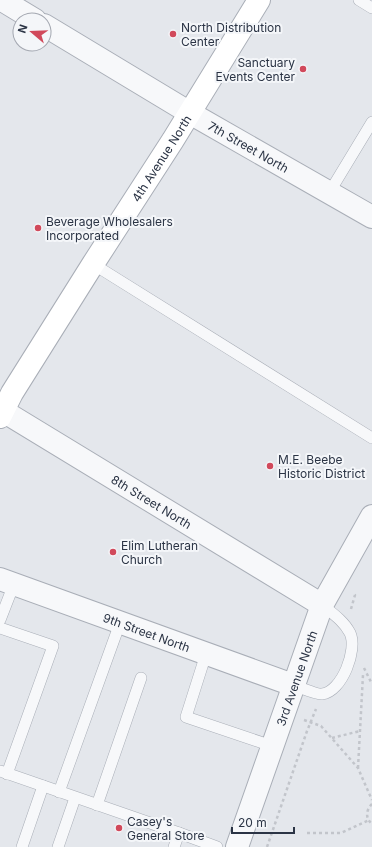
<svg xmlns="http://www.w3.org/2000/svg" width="372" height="847" font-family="Inter,sans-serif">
<rect width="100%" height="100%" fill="#e4e7ec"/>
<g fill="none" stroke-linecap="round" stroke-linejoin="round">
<defs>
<g id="lane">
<path d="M359,0L372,8"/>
<path d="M329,193L372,122"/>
<path d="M93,264L372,438"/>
<path d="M0,620L14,584"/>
<path d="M0,628L53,646L7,774"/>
<path d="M206,654L186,717L272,746"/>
<path d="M293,685C299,687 317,695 322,694C342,692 358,649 350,633C344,621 332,613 322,605"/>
<path d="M0,771L179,833L217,847"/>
<path d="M59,792L120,623"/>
<path d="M97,805L141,678"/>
<path d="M22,847L43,786"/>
<path d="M58,847L75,798"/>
<path d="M174,847L179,833"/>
</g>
<g id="street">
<path d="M2,0L35,20"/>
<path id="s1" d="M44,25L190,113L372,217"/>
<path id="s2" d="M3,411L322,605"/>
<path id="s3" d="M0,579L293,685"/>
<path id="s4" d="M237,847L322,605L372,516"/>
</g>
<g id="secondary">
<path id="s5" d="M0,417L12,393L93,264L173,140L259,0"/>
</g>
</defs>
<!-- lane casing -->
<use href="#lane" stroke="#a9aeb7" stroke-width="12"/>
<!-- street casing -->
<use href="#street" stroke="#a9aeb7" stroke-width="24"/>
<!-- secondary casing -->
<use href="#secondary" stroke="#a9aeb7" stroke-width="24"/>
<!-- path -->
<g stroke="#c2c5cb" stroke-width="2.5" stroke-dasharray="3 3" stroke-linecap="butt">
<path d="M351,609L355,595L353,594"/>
<path d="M364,668L372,684"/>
<path d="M304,720L321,726L358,768L372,800"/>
<path d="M332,738L360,731"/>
<path d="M358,768L363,675"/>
<path d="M372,804C366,810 365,818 372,824"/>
<path d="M307,833H341L369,820"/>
<path d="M267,847L307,731L316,709"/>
</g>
<!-- lane -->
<use href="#lane" stroke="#f7f8fa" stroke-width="11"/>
<!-- street -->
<use href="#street" stroke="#f7f8fa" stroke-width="22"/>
<!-- secondary -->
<use href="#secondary" stroke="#fff" stroke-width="22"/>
</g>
<!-- markers -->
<g fill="#d1495b" stroke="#f4f6f9" stroke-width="1.5">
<circle cx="173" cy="34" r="4"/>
<circle cx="303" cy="69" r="4"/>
<circle cx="38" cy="228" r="4"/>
<circle cx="270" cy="466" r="4"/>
<circle cx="113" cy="552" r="4"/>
<circle cx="119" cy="828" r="4"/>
</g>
<g text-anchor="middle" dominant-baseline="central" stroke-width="4" stroke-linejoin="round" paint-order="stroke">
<!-- poi labels -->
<g font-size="12" fill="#2b3445" stroke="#f4f6f9" text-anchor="start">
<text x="181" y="27">North Distribution<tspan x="181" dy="14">Center</tspan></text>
<text x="295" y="62" text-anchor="end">Sanctuary<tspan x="295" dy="14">Events Center</tspan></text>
<text x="46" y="221">Beverage Wholesalers<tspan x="46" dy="14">Incorporated</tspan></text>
<text x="278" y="459">M.E. Beebe<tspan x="278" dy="14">Historic District</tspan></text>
<text x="121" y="545">Elim Lutheran<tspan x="121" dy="14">Church</tspan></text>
<text x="127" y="821">Casey's<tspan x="127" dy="14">General Store</tspan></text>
</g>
<!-- street labels -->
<g font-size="12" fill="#2b3445" stroke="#f4f6f9">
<text stroke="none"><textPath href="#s1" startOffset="238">7th Street North</textPath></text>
<text stroke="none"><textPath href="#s5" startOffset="305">4th Avenue North</textPath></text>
<text stroke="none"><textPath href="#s2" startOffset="174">8th Street North</textPath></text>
<text stroke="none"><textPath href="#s3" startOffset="156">9th Street North</textPath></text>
<text stroke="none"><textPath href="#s4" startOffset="179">3rd Avenue North</textPath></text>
</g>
</g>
<!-- north arrow -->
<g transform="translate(32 32) rotate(289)"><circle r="19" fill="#f4f6f9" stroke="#a4a8b1"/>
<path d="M0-3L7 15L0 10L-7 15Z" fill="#d1495b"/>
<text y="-6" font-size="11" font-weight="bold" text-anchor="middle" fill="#2b3445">N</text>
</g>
<!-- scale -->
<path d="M232 827v6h62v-6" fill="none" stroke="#2b3445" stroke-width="2"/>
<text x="238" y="827" font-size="12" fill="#2b3445" stroke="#f4f6f9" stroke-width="3" paint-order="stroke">20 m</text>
</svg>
